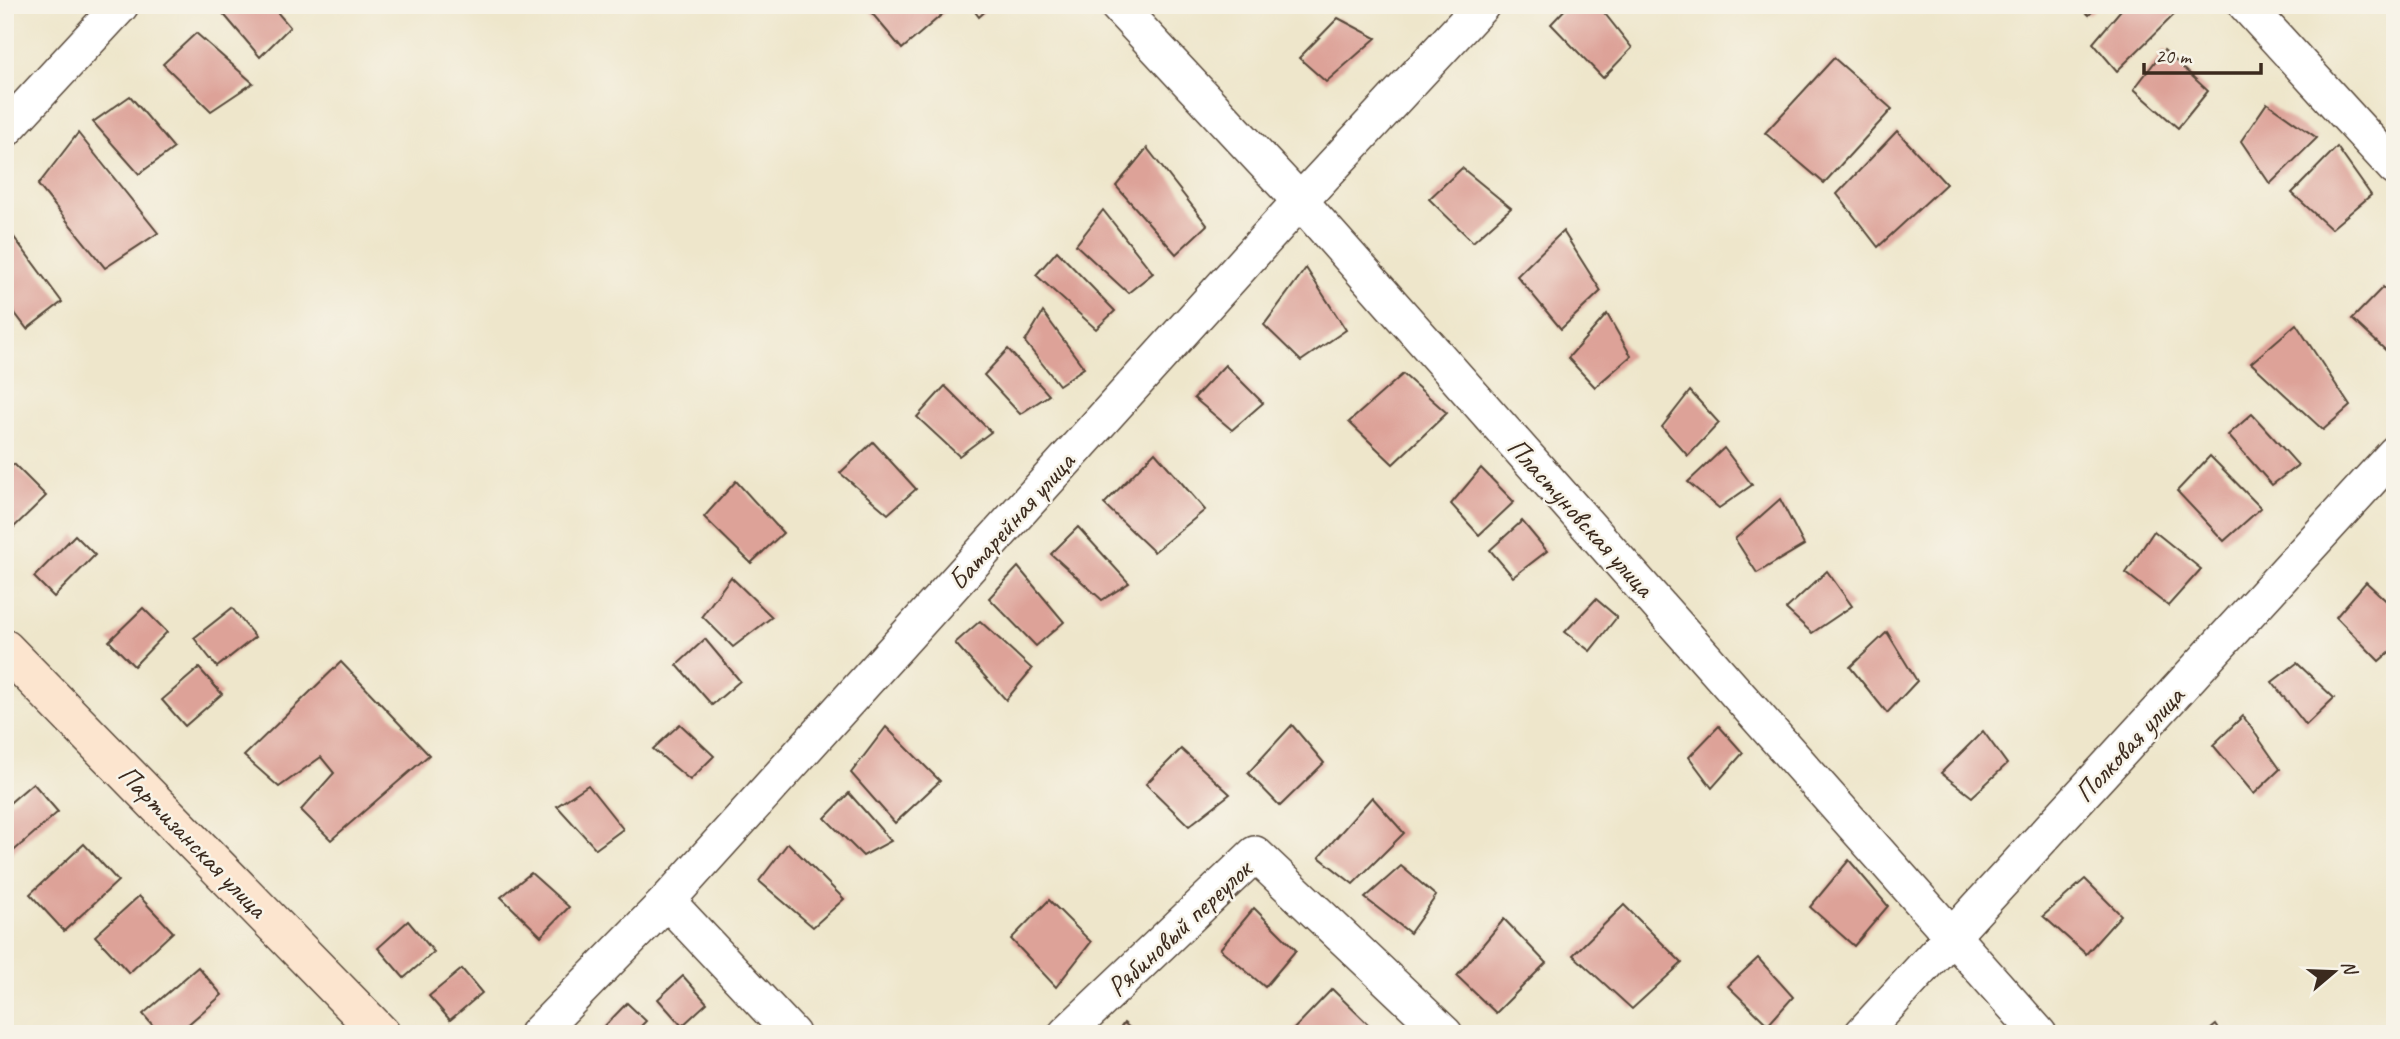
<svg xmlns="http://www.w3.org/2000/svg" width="2400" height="1039" font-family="Caveat,sans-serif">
<rect width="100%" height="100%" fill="#f7f3e8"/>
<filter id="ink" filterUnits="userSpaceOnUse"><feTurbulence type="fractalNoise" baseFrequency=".0143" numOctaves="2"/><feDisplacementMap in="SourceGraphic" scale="14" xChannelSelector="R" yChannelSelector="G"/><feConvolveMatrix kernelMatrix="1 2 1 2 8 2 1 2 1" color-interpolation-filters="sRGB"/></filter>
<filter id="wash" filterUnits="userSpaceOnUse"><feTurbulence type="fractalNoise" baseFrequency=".00686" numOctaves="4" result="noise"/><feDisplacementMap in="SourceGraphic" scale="28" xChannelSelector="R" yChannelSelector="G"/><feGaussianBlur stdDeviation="1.57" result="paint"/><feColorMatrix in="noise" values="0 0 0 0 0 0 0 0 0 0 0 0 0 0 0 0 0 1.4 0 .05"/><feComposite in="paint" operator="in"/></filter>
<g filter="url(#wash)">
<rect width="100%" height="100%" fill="#eee6cb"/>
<g id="blocks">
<!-- building -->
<g fill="#dda298">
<path d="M228,5H271L290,27L260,57L221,11Z"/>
<path d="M865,5H953L902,49Z"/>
<path d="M970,5H992L979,17Z"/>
<path d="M1569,5H1598L1632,48L1603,78L1551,24Z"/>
<path d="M2078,5H2098L2089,15Z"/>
<path d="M2125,5H2184L2117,71L2093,43Z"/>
<path d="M1338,18L1376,38L1326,82L1299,58Z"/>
<path d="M196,33L253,83L211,111L163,64Z"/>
<path d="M2164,50L2208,91L2178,128L2134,89Z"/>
<path d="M1834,58L1892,109L1824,183L1765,133Z"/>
<path d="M130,96L174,148L139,174L93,122Z"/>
<path d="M2267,103L2317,138L2270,184L2241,141Z"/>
<path d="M1897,131L1946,184L1878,247L1837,194Z"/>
<path d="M78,133L158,233L105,268L38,185Z"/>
<path d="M2337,147L2371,195L2331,229L2292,193Z"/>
<path d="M1147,148L1207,225L1176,254L1116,186Z"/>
<path d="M1462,168L1511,208L1473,242L1429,199Z"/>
<path d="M1103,210L1153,273L1128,293L1076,245Z"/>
<path d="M5,225L62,302L27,329L5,300Z"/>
<path d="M1563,231L1601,291L1561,329L1517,276Z"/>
<path d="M1057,251L1115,311L1096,329L1036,275Z"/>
<path d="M1306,268L1346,330L1301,361L1264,325Z"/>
<path d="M2383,287L2395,302V359L2352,319Z"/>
<path d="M1043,312L1084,368L1059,385L1025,342Z"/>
<path d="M1607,314L1631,356L1595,387L1568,358Z"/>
<path d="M2296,324L2350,406L2323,430L2251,363Z"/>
<path d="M1008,349L1049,395L1020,414L984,375Z"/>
<path d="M1225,365L1263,403L1232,430L1194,398Z"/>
<path d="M1403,374L1447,413L1393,464L1349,422Z"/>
<path d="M945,386L991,432L959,456L917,417Z"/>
<path d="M1690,391L1719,423L1688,456L1662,427Z"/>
<path d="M2252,414L2298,465L2272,485L2228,435Z"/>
<path d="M873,442L916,489L888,514L840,473Z"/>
<path d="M1724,448L1752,485L1719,508L1688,482Z"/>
<path d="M1155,452L1205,510L1154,552L1104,504Z"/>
<path d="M2210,456L2261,508L2224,541L2177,491Z"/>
<path d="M14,464L46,496L5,536V473Z"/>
<path d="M1481,468L1514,502L1479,535L1451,504Z"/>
<path d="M736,481L783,533L751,563L704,517Z"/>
<path d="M1780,499L1804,545L1757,573L1735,539Z"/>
<path d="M1522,521L1547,551L1513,577L1490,550Z"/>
<path d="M1078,527L1129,583L1102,600L1051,554Z"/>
<path d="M2154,531L2201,569L2168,606L2126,573Z"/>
<path d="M75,535L95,555L54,597L34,577Z"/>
<path d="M1018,567L1064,622L1036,646L989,598Z"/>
<path d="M1827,571L1852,606L1812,633L1786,609Z"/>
<path d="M731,577L772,617L733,647L702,616Z"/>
<path d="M2366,582L2395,609V647L2379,661L2336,617Z"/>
<path d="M1596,599L1617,617L1590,651L1565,632Z"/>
<path d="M143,608L167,632L134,666L109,641Z"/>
<path d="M232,608L255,637L217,667L194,638Z"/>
<path d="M980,621L1032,669L1006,700L955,643Z"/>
<path d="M1887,632L1917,681L1887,713L1850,667Z"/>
<path d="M705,639L740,681L712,705L677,665Z"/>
<path d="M341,662L429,755L331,840L301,810L334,773L321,757L279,787L244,756Z"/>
<path d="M2297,663L2334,698L2306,725L2272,682Z"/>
<path d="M199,668L222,694L185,726L162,700Z"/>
<path d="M2243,716L2280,769L2254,794L2213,745Z"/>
<path d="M680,724L714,756L690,780L653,749Z"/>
<path d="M1292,725L1324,763L1280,806L1248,773Z"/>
<path d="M1719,726L1743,753L1712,788L1689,757Z"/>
<path d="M886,727L940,781L895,823L851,773Z"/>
<path d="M1983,731L2007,764L1972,797L1941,773Z"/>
<path d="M1181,749L1230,794L1189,826L1146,784Z"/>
<path d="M33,783L58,812L8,856L5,853V807Z"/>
<path d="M588,785L623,829L596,849L557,806Z"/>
<path d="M849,793L891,841L863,856L825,818Z"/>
<path d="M1372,797L1404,833L1353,884L1319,857Z"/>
<path d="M788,843L844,899L813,927L759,881Z"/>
<path d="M84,844L118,881L64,931L30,894Z"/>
<path d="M1849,860L1888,906L1854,946L1810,907Z"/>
<path d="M1401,866L1436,896L1410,933L1365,898Z"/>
<path d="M531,873L569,907L541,936L501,897Z"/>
<path d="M2085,879L2121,915L2086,954L2043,916Z"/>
<path d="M139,896L173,932L129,973L95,936Z"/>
<path d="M1049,900L1091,942L1056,987L1011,939Z"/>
<path d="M1624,905L1682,963L1632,1009L1573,955Z"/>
<path d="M1254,908L1296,950L1265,987L1220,949Z"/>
<path d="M1504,919L1546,963L1496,1013L1457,976Z"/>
<path d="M408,921L434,952L404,978L378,948Z"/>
<path d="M1758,958L1793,997L1768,1025L1728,986Z"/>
<path d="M198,967L222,995L177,1034H160L143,1014Z"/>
<path d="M462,969L482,993L450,1020L429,996Z"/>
<path d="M683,976L707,1003L682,1026L658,999Z"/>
<path d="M1332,989L1373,1029L1367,1034H1289Z"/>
<path d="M627,1003L646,1021L633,1034H597Z"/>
<path d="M1124,1023L1137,1034H1116Z"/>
<path d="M2216,1025L2222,1034H2205Z"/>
</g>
</g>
</g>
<g filter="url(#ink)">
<use href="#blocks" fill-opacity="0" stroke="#564638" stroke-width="2"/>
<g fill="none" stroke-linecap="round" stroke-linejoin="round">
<defs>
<g id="street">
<path d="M1117,5L1300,201L2039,1034"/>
<path d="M2246,5L2395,168"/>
<path d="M5,130L121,5"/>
<path d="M667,901L792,1034"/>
<path d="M537,1034L667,901L1300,201L1482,5"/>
<path d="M1066,1034L1255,854L1445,1034"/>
<path d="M1862,1034L2395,453"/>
</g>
<path id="secondary" d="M5,649L381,1034"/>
</defs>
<!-- street casing -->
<use href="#street" stroke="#564638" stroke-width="38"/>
<!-- secondary casing -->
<use href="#secondary" stroke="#564638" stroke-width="41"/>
<!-- street -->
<use href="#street" stroke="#fff" stroke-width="35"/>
<!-- secondary -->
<use href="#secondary" stroke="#fce5cf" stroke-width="38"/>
</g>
</g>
<g text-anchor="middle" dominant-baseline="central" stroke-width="5" stroke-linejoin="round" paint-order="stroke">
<!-- street labels -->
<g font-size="28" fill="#3b2a1e" stroke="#f7f3e8">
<text transform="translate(1581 517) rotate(48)">Пластуновская улица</text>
<text transform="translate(1011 521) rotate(-48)">Батарейная улица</text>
<text transform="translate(2129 744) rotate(-47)">Полковая улица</text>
<text transform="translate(193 841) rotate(46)">Партизанская улица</text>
<text transform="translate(1179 928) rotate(-43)">Рябиновый переулок</text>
</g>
</g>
<!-- margin -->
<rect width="2400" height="1039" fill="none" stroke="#f7f3e8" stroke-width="28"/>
<!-- north arrow -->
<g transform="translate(2334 972) rotate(71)" stroke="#f7f3e8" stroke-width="5" paint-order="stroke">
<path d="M0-5L12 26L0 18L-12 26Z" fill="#3b2a1e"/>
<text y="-10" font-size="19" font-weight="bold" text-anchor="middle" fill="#3b2a1e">N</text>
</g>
<!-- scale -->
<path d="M2144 63v10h117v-10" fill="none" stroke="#3b2a1e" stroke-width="3.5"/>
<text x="2155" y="63" font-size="21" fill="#3b2a1e" stroke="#f7f3e8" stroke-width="5" paint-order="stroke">20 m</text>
</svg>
